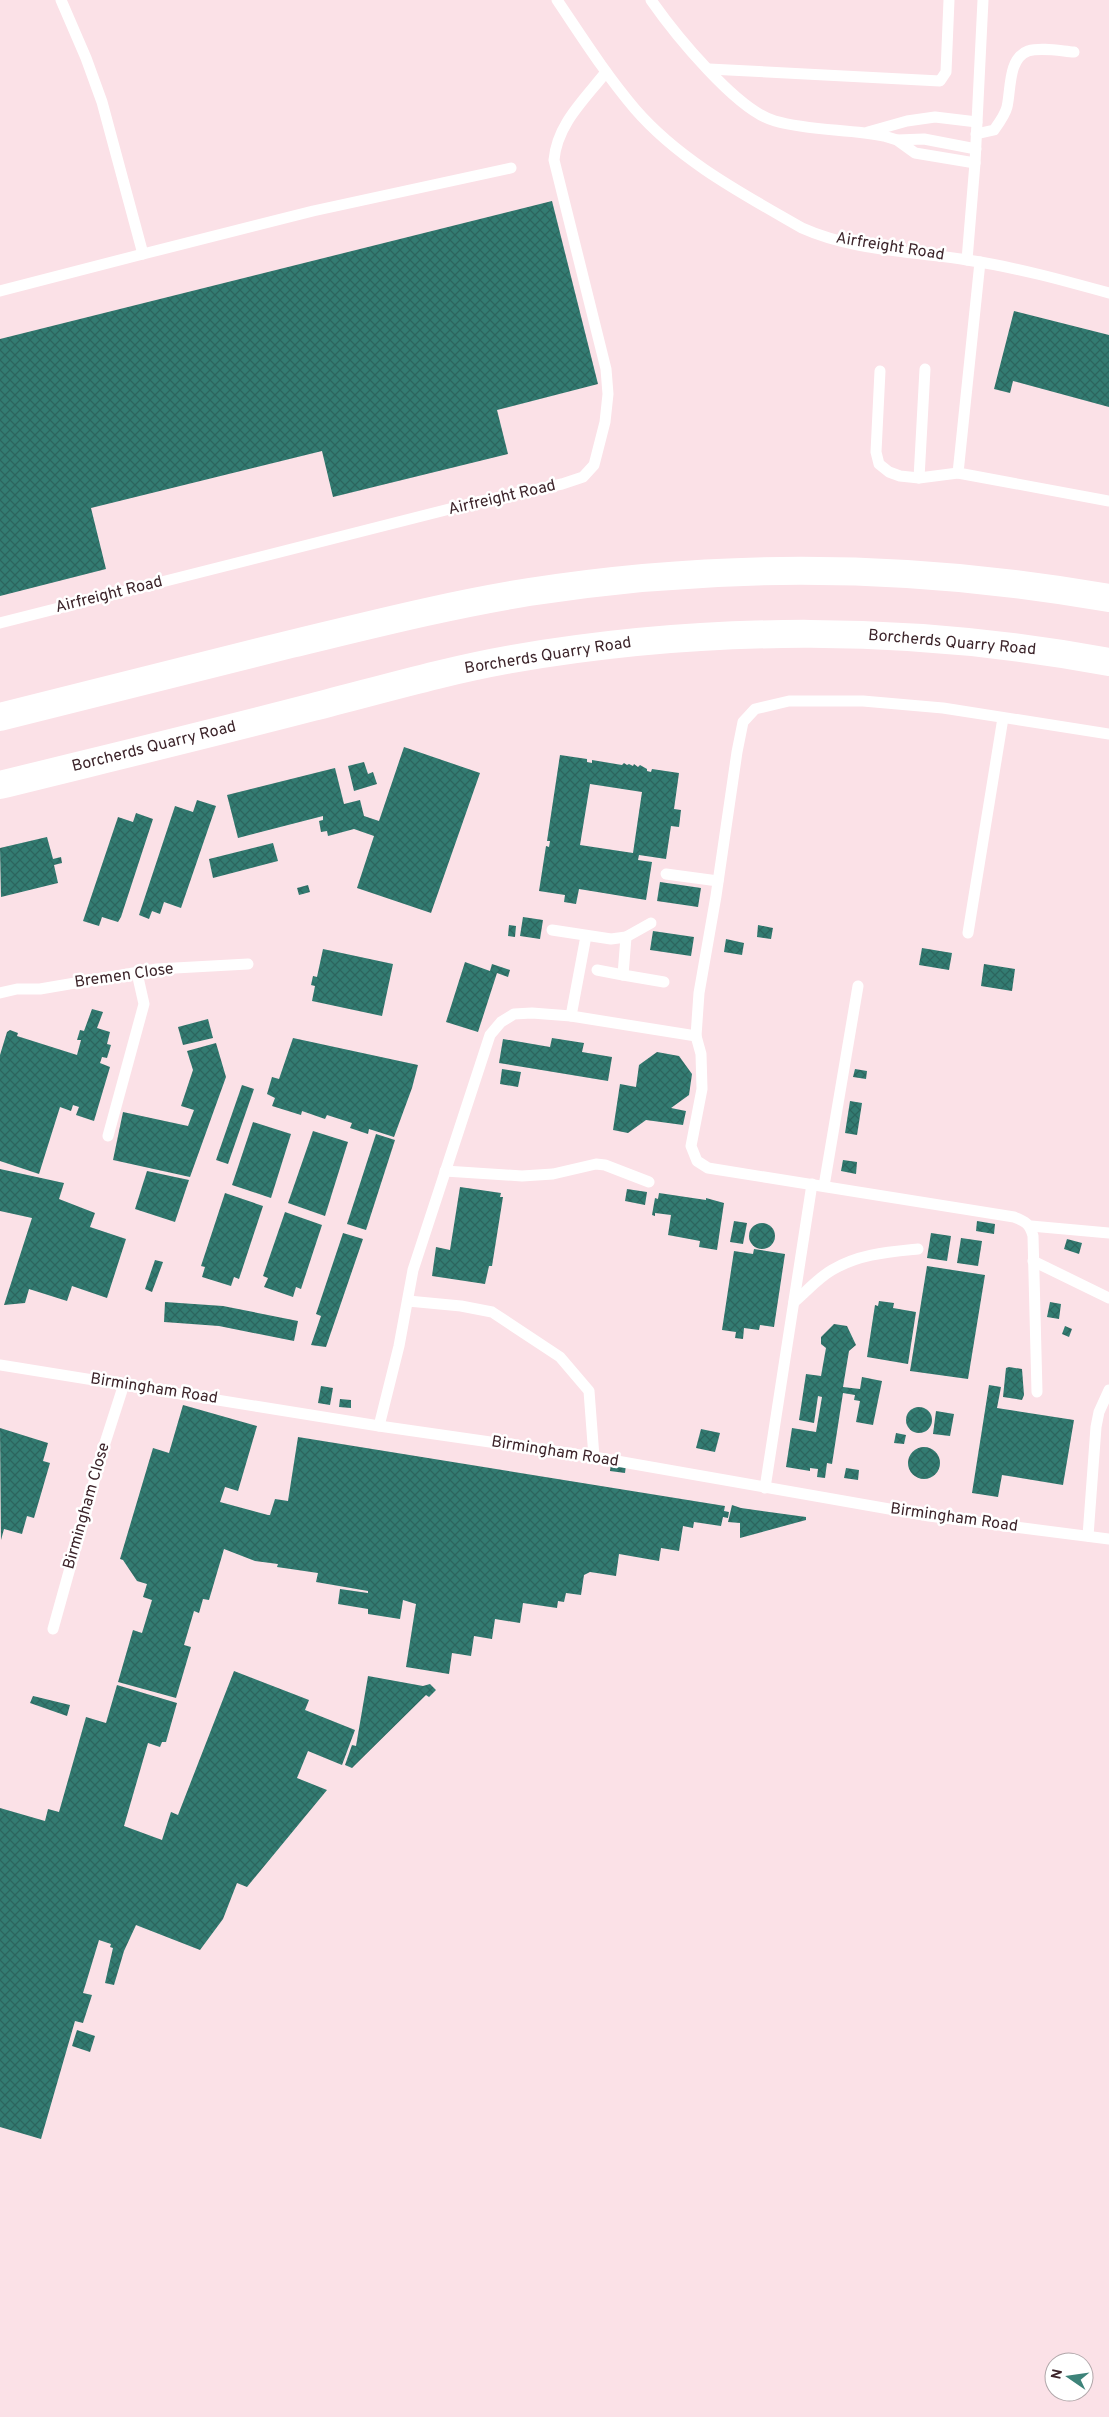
<svg xmlns="http://www.w3.org/2000/svg" width="1109" height="2417" font-family="Overpass,sans-serif">
<defs>
<pattern id="building-cross-hatch" width="8" height="8" patternUnits="userSpaceOnUse" patternTransform="scale(1.25)"><rect width="8" height="8" fill="#337c72"/><path d="M0 0l8 8M0 8l8-8" fill="none" stroke="#2c655e"/></pattern>
</defs>
<rect width="100%" height="100%" fill="#fbe1e7"/>
<!-- building -->
<g fill="url(#building-cross-hatch)" fill-rule="evenodd">
<path d="M552,201L598,384L497,410L508,454L333,497L322,451L91,508L106,569L0,596V339Z"/>
<path d="M1014,311L1109,335V407L1013,381L1010,393L994,389Z"/>
<path d="M404,747L480,773L431,913L357,888L374,836L354,829L328,836L327,831L321,832L319,821L323,820V816L238,838L227,795L335,768L344,804L360,800L364,816L379,821Z"/>
<path d="M560,755L587,759V762L592,763V760L622,765L624,763L627,765L629,764L633,766L634,764L638,767L640,765L647,769V771L651,772L652,769L679,773L674,809L681,810L679,827L671,826L666,859L639,855L638,860L652,862L646,900L579,889L576,904L564,902L565,895L539,891L546,846L549,847L550,841H547ZM590,784L642,792L633,853L580,845Z"/>
<path d="M364,762L368,774L373,772L377,784L354,791L348,766Z"/>
<path d="M197,800L216,806L181,908L164,902L160,914L152,911L149,919L139,915L175,806L193,812Z"/>
<path d="M136,813L153,819L121,917L118,922L102,917L99,926L83,921L118,817L133,822Z"/>
<path d="M47,837L53,859L61,857L62,863L54,865L58,883L1,897L0,848Z"/>
<path d="M273,843L278,861L213,878L209,859Z"/>
<path d="M660,882L701,888L698,907L657,901Z"/>
<path d="M308,885L310,892L299,895L297,888Z"/>
<path d="M523,917L543,920L540,939L520,936Z"/>
<path d="M509,925L516,926L515,937L508,936Z"/>
<path d="M758,925L773,928L771,939L757,937Z"/>
<path d="M653,931L694,937L691,956L650,950Z"/>
<path d="M726,939L744,943L742,955L724,952Z"/>
<path d="M922,948L952,953L949,970L919,965Z"/>
<path d="M323,949L393,964L382,1016L312,1001L315,986L311,985L313,976L317,977Z"/>
<path d="M465,962L490,971L492,964L510,970L508,977L497,973L478,1032L446,1022Z"/>
<path d="M984,964L1015,969L1012,991L981,986Z"/>
<path d="M92,1009L103,1012L97,1028L110,1032L107,1044L111,1045L107,1058L102,1057L100,1063L110,1067L94,1121L76,1115L79,1107L73,1105L71,1111L60,1107L39,1174L0,1161V1055L7,1032L10,1030L18,1033L17,1036L77,1055L81,1040H77L80,1030L84,1031Z"/>
<path d="M208,1019L213,1038L183,1045L178,1027Z"/>
<path d="M293,1038L418,1065L412,1088L394,1137L369,1129L368,1134L350,1128L352,1123L327,1115L325,1119L302,1111L301,1115L272,1106L275,1098L267,1094L272,1077L279,1079Z"/>
<path d="M552,1038L584,1043L582,1052L612,1057L608,1081L499,1063L503,1039L550,1047Z"/>
<path d="M216,1043L226,1077L190,1177L113,1160L123,1112L188,1126L194,1110L181,1106L193,1070L187,1051Z"/>
<path d="M657,1052L679,1056L692,1074L689,1095L671,1108L686,1111L683,1125L646,1120L628,1133L613,1130L620,1084L636,1087L639,1065Z"/>
<path d="M502,1069L521,1072L518,1087L500,1084Z"/>
<path d="M855,1069L867,1071L866,1079L853,1077Z"/>
<path d="M242,1085L254,1089L228,1164L216,1160Z"/>
<path d="M850,1101L862,1103L857,1135L845,1133Z"/>
<path d="M253,1122L291,1134L271,1198L232,1185Z"/>
<path d="M313,1131L348,1142L325,1216L288,1203Z"/>
<path d="M376,1134L395,1140L366,1230L347,1224Z"/>
<path d="M843,1160L857,1162L856,1174L841,1171Z"/>
<path d="M0,1169L64,1183L59,1199L95,1213L90,1227L126,1239L107,1298L72,1286L67,1301L29,1289L25,1303L4,1305L32,1218L0,1211Z"/>
<path d="M147,1171L189,1180L175,1222L135,1209Z"/>
<path d="M460,1187L501,1193L500,1197H503L492,1266H489L485,1284L432,1276L436,1247L450,1250Z"/>
<path d="M627,1189L647,1192L645,1205L625,1201Z"/>
<path d="M225,1193L263,1206L239,1279L234,1277L231,1286L202,1277L205,1267L201,1266Z"/>
<path d="M659,1193L706,1200V1198L724,1203L717,1250L699,1247L700,1241L668,1235L671,1215L655,1213V1216L652,1215L655,1198L658,1199Z"/>
<path d="M285,1212L322,1225L301,1289L296,1287L293,1297L264,1287L268,1278L263,1276Z"/>
<path d="M734,1221L747,1223L743,1244L730,1242Z"/>
<path d="M977,1221L995,1224L994,1234L976,1231Z"/>
<circle cx="762" cy="1236" r="13"/>
<path d="M343,1233L363,1239L326,1347L311,1345L321,1316L316,1314Z"/>
<path d="M931,1233L951,1236L947,1261L927,1258Z"/>
<path d="M961,1238L982,1241L978,1266L957,1263Z"/>
<path d="M1067,1239L1082,1243L1079,1254L1064,1249Z"/>
<path d="M754,1249L785,1254L774,1327L760,1325L759,1330L744,1328L743,1339L735,1338L736,1332L722,1330L734,1251L753,1254Z"/>
<path d="M155,1260L163,1262L152,1292L145,1289Z"/>
<path d="M927,1266L985,1275L968,1379L910,1371Z"/>
<path d="M879,1301L894,1303L893,1308L916,1312L908,1364L867,1357L875,1305L878,1306Z"/>
<path d="M165,1302L223,1306L298,1321L294,1341L219,1326L164,1322Z"/>
<path d="M1050,1302L1061,1304L1059,1319L1047,1317Z"/>
<path d="M834,1324L847,1326L856,1345L849,1351L843,1387L860,1389L862,1377L882,1381L873,1425L856,1422L860,1401L854,1400L855,1395L843,1393L832,1464L827,1463L825,1478L817,1477L818,1469L810,1468V1471L786,1467L792,1428L816,1432L822,1397L818,1396L814,1423L799,1420L806,1374L821,1376L826,1348L821,1344V1337Z"/>
<path d="M1065,1326L1072,1329L1069,1337L1062,1334Z"/>
<path d="M1009,1367L1022,1369L1024,1395L1022,1400L1003,1397L1006,1368Z"/>
<path d="M989,1385L1001,1387L997,1408L1074,1420L1063,1485L1002,1475L998,1497L972,1493Z"/>
<path d="M321,1386L333,1388L330,1405L318,1403Z"/>
<path d="M340,1399L351,1400V1408L339,1407Z"/>
<path d="M183,1405L257,1426L238,1491L225,1487L220,1502L268,1515H270L275,1499L288,1501L298,1437L725,1506L724,1511L729,1512L728,1518L723,1517L721,1526L694,1522L693,1528L683,1526L679,1551L661,1548L659,1561L619,1554L616,1576L590,1572L584,1575L581,1595L566,1593L564,1602L558,1601L557,1608L523,1603L520,1623L495,1619L492,1639L474,1636L471,1656L452,1653L449,1674L406,1667L416,1604L403,1600L400,1619L368,1614V1609L338,1604L340,1589L368,1593V1591L316,1582L318,1573L277,1567L278,1564L255,1561L224,1549L209,1600L203,1599L199,1613L194,1611L184,1645L191,1647L176,1698L118,1682L133,1630L142,1633L152,1600L143,1597L147,1584L137,1581L123,1560L120,1559L153,1448L169,1453Z"/>
<circle cx="919" cy="1420" r="13"/>
<path d="M936,1411L954,1414L950,1436L933,1434Z"/>
<path d="M0,1428L48,1443L43,1461L50,1463L34,1518L27,1516L22,1534L4,1529L1,1540Z"/>
<path d="M701,1429L720,1433L715,1452L696,1448Z"/>
<path d="M896,1433L906,1435L904,1444L894,1443Z"/>
<circle cx="924" cy="1463" r="16"/>
<path d="M611,1463L626,1465L625,1473L610,1471Z"/>
<path d="M846,1468L859,1470L858,1480L844,1478Z"/>
<path d="M732,1505L741,1508L806,1517V1520L740,1538V1523L728,1522Z"/>
<path d="M234,1671L309,1700L305,1710L355,1730L342,1765L308,1751L297,1778L327,1790L247,1887L237,1883L223,1919L200,1950L136,1925L124,1951L114,1985L105,1983L113,1948L110,1947L111,1944L99,1940L83,1993L92,1995L83,2023L75,2021L41,2139L0,2127V1808L45,1821L48,1809L59,1812L86,1717L106,1723L117,1685L177,1703L166,1742H162L160,1747L148,1743L124,1826L162,1840L171,1812L178,1815Z"/>
<path d="M368,1676L423,1686L430,1684L436,1690L429,1697L426,1695L352,1768L345,1765L352,1745L356,1746Z"/>
<path d="M33,1696L70,1705L67,1716L30,1703Z"/>
<path d="M77,2030L95,2036L90,2052L72,2046Z"/>
</g>
<g fill="none" stroke-linecap="round" stroke-linejoin="round">
<!-- lane -->
<g stroke="#fff" stroke-width="11">
<path d="M61,0L86,58L102,102L143,254L313,211L511,168"/>
<path d="M557,0C582,37 606,75 635,109C680,161 743,194 802,228C853,251 912,251 967,260C1015,267 1062,280 1109,293"/>
<path d="M651,0C674,33 737,111 775,121C810,131 848,129 884,136L897,140L915,153L975,163"/>
<path d="M709,69L940,81L946,72L949,0"/>
<path d="M868,132L907,121L935,117L977,122"/>
<path d="M976,134L994,130C999,123 1005,115 1007,107C1011,90 1008,58 1028,51C1041,47 1061,51 1074,52"/>
<path d="M897,140L924,139L976,149"/>
<path d="M967,260L975,163L983,0"/>
<path d="M0,291L143,254"/>
<path d="M880,371L876,452L879,464L889,472L900,476L919,478L958,473L1109,501"/>
<path d="M958,473L980,262"/>
<path d="M919,478L925,369"/>
<path d="M0,623L477,502L562,484L583,477L594,465L605,422L608,394L606,369L554,160C557,124 585,99 606,72"/>
<path d="M666,874L718,881"/>
<path d="M552,930L611,939L626,937L651,923"/>
<path d="M968,933L1003,718"/>
<path d="M626,937L623,975L664,982"/>
<path d="M597,970L623,975"/>
<path d="M0,993L17,989H40L157,969L248,964"/>
<path d="M571,1016L586,936"/>
<path d="M696,1036L699,993L716,896L737,752L743,722L755,709L789,701H863L943,708L1109,734"/>
<path d="M108,1136L144,1004L137,973"/>
<path d="M445,1171L522,1176L553,1174L596,1164L605,1165L649,1182"/>
<path d="M824,1186L858,986"/>
<path d="M1031,1226L1109,1233"/>
<path d="M1033,1261L1109,1298"/>
<path d="M408,1301L461,1306L492,1312L560,1357L589,1391L594,1457"/>
<path d="M794,1302C806,1292 818,1278 832,1270C859,1254 888,1252 918,1249"/>
<path d="M0,1365L379,1426L594,1457L929,1516L1109,1539"/>
<path d="M379,1426L399,1346L413,1270L490,1035L501,1022L514,1014L532,1013L571,1016L696,1036L701,1054L702,1089L691,1146L697,1161L708,1168L1014,1217C1025,1221 1030,1224 1033,1236L1037,1392"/>
<path d="M765,1488L812,1184"/>
<path d="M1088,1536L1096,1427L1099,1412L1109,1390"/>
<path d="M53,1629L104,1446L124,1384"/>
</g>
<!-- secondary -->
<g stroke="#fff" stroke-width="28">
<path d="M0,717C97,693 194,669 291,644C370,625 448,605 529,592C721,562 917,564 1109,598"/>
<path d="M0,785C105,759 209,734 313,707C380,690 444,671 512,659C709,625 912,625 1109,662"/>
</g>
</g>
<g text-anchor="middle" dominant-baseline="central" stroke-width="5" stroke-linejoin="round" paint-order="stroke">
<!-- street labels -->
<g font-size="16" fill="#3c242a" stroke="#fff">
<text transform="translate(890 247) rotate(9)">Airfreight Road</text>
<text transform="translate(502 498) rotate(-13)">Airfreight Road</text>
<text transform="translate(109 595) rotate(-14)">Airfreight Road</text>
<text transform="translate(952 643) rotate(5)">Borcherds Quarry Road</text>
<text transform="translate(548 656) rotate(-9)">Borcherds Quarry Road</text>
<text transform="translate(154 747) rotate(-14)">Borcherds Quarry Road</text>
<text transform="translate(124 976) rotate(-8)">Bremen Close</text>
<text transform="translate(154 1389) rotate(9)">Birmingham Road</text>
<text transform="translate(555 1452) rotate(9)">Birmingham Road</text>
<text transform="translate(87 1506) rotate(-74)">Birmingham Close</text>
<text transform="translate(954 1518) rotate(8)">Birmingham Road</text>
</g>
</g>
<!-- north arrow -->
<g transform="translate(1069 2377) rotate(283)"><circle r="24" fill="#ffffff" stroke="#b1a7aa"/>
<path d="M0-4L9 19L0 12L-9 19Z" fill="#3d8379"/>
<text y="-8" font-size="14" font-weight="bold" text-anchor="middle" fill="#3c242a">N</text>
</g>
</svg>
